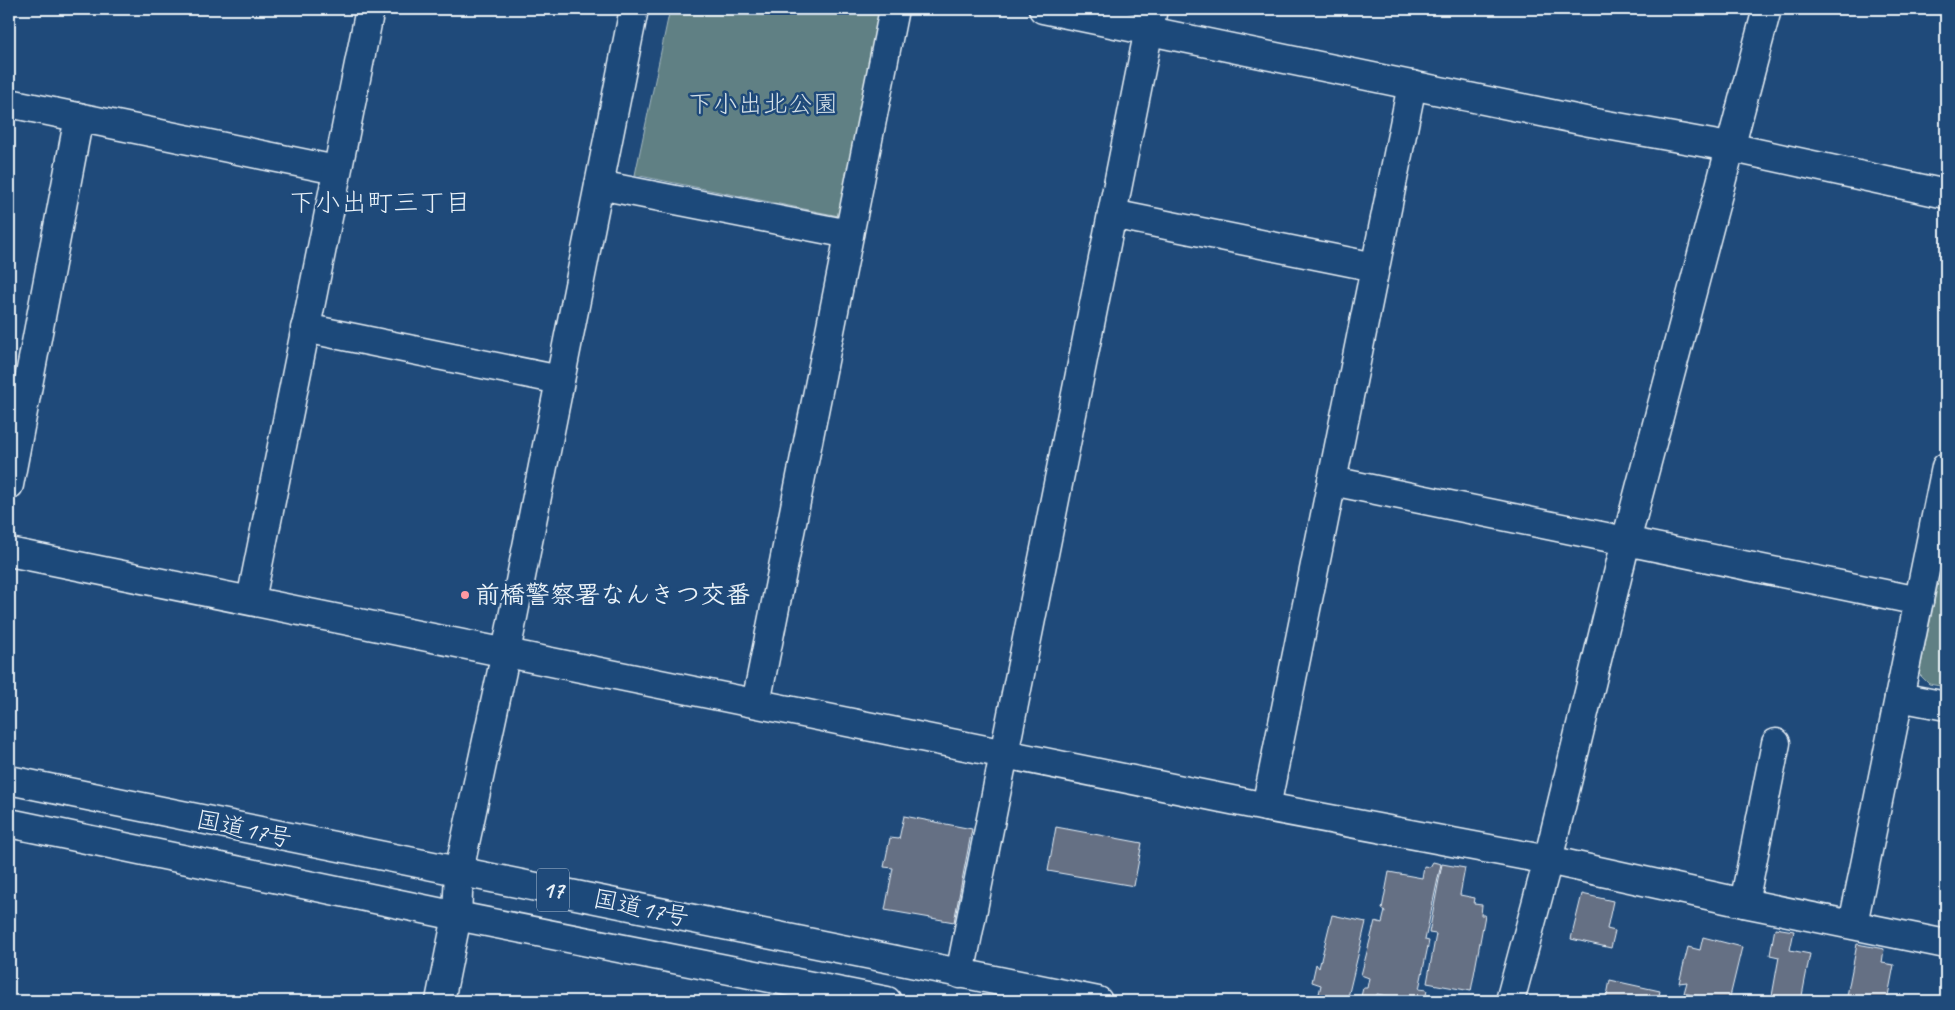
<svg xmlns="http://www.w3.org/2000/svg" width="1955" height="1010" font-family="Caveat,'Klee One',sans-serif">
<rect width="100%" height="100%" fill="#1f4a7a"/>
<filter id="ink" filterUnits="userSpaceOnUse"><feTurbulence type="fractalNoise" baseFrequency=".02" numOctaves="2"/><feDisplacementMap in="SourceGraphic" scale="10" xChannelSelector="R" yChannelSelector="G"/><feConvolveMatrix kernelMatrix="1 2 1 2 8 2 1 2 1" color-interpolation-filters="sRGB"/></filter>
<g filter="url(#ink)">
<!-- green -->
<g fill="#608084" stroke="#a4b8be">
<path d="M670,9H882L839,216L635,175Z"/>
<path d="M1946,546V687L1929,684L1919,674Z"/>
</g>
<!-- building -->
<g fill="#656f84" stroke="#e8f1f8">
<path d="M904,816L972,829L954,922L885,910L893,868L884,867L890,838L899,839Z"/>
<path d="M1056,827L1142,843L1134,886L1048,871Z"/>
<path d="M1433,862L1441,864L1425,940L1429,941L1419,989L1427,990L1425,1001H1412L1377,994L1375,1001H1360L1363,988H1367L1369,978L1361,975L1375,921L1382,923L1385,911L1382,909L1389,872L1422,878L1424,866L1430,867Z"/>
<path d="M1442,864L1465,868L1460,895L1475,898L1474,904L1482,905L1481,915H1485L1471,991L1427,983L1436,934L1429,933Z"/>
<path d="M1582,894L1613,901L1607,929L1615,931L1611,948L1571,939Z"/>
<path d="M1332,915L1366,922L1347,1001L1318,998L1321,985L1312,982L1316,964L1319,968Z"/>
<path d="M1775,928L1794,931L1790,950L1810,954L1801,1001L1772,996L1779,957L1770,955Z"/>
<path d="M1703,937L1742,947L1729,1001H1718L1684,993L1687,982L1679,983L1688,947L1700,950Z"/>
<path d="M1857,944L1884,949L1882,963L1894,965L1887,1001H1846Z"/>
<path d="M1943,964H1946V986L1940,985Z"/>
<path d="M1610,980L1660,991L1658,1001H1606Z"/>
</g>
<g fill="none" stroke-linecap="round" stroke-linejoin="round">
<defs>
<g id="minor">
<path d="M1043,9L1590,122L1729,147L1946,194"/>
<path d="M9,103L336,170"/>
<path d="M599,185L849,234"/>
<path d="M1112,214L1375,267"/>
<path d="M305,328L560,380"/>
<path d="M1332,481L1919,601"/>
<path d="M9,485L79,117"/>
<path d="M9,552L1266,807L1548,860L1744,903L1946,944"/>
<path d="M251,600L370,9"/>
<path d="M1899,697L1946,706"/>
<path d="M756,703L894,9"/>
<path d="M1266,807L1412,85"/>
<path d="M1744,903L1776,743"/>
<path d="M1853,924L1946,467"/>
<path d="M960,974L1153,9"/>
<path d="M440,1001L457,916L459,871L506,652L634,9"/>
<path d="M1510,1001L1548,860L1626,541L1767,9"/>
</g>
<g id="highway">
<path d="M9,780L1098,1001"/>
<path d="M9,823L457,916L887,1001"/>
</g>
</defs>
<!-- minor casing -->
<use href="#minor" stroke="#e8f1f8" stroke-width="31"/>
<!-- highway casing -->
<use href="#highway" stroke="#e8f1f8" stroke-width="31"/>
<!-- minor -->
<use href="#minor" stroke="#1f4a7a" stroke-width="28"/>
<!-- highway -->
<use href="#highway" stroke="#1f4a7a" stroke-width="28"/>
</g>
</g>
<!-- markers -->
<circle fill="#ff9aa2" stroke="#1f4a7a" stroke-width="2" cx="465" cy="595" r="5"/>
<g text-anchor="middle" dominant-baseline="central" stroke-width="5" stroke-linejoin="round" paint-order="stroke">
<!-- shield labels -->
<rect fill="#1f4a7a" stroke="#acbfd2" stroke-width="1" x="537" y="868.5" width="32" height="43" rx="4"/>
<g font-size="24" font-weight="bold" fill="#e8f1f8">
<text x="553" y="890">17</text>
</g>
<!-- park labels -->
<g font-size="25" fill="#d4e0e7" stroke="#1f4a7a">
<text x="763" y="104">下小出北公園</text>
</g>
<!-- poi labels -->
<g font-size="25" font-weight="bold" fill="#e8f1f8" stroke="#1f4a7a" text-anchor="start">
<text x="475" y="595">前橋警察署なんきつ交番</text>
</g>
<!-- street labels -->
<g font-size="25" fill="#e8f1f8" stroke="#1f4a7a">
<text transform="translate(244 829) rotate(12)">国道17号</text>
<text transform="translate(641 908) rotate(12)">国道17号</text>
</g>
<!-- neighbourhood labels -->
<g font-size="26" fill="#e8f1f8" stroke="#1f4a7a">
<text x="380" y="202">下小出町三丁目</text>
</g>
</g>
<!-- margin -->
<rect width="1955" height="1010" fill="none" stroke="#1f4a7a" stroke-width="30"/>
<rect x="15" y="15" width="1925" height="980" fill="none" stroke="#e8f1f8" stroke-width="2" filter="url(#ink)"/>
</svg>
